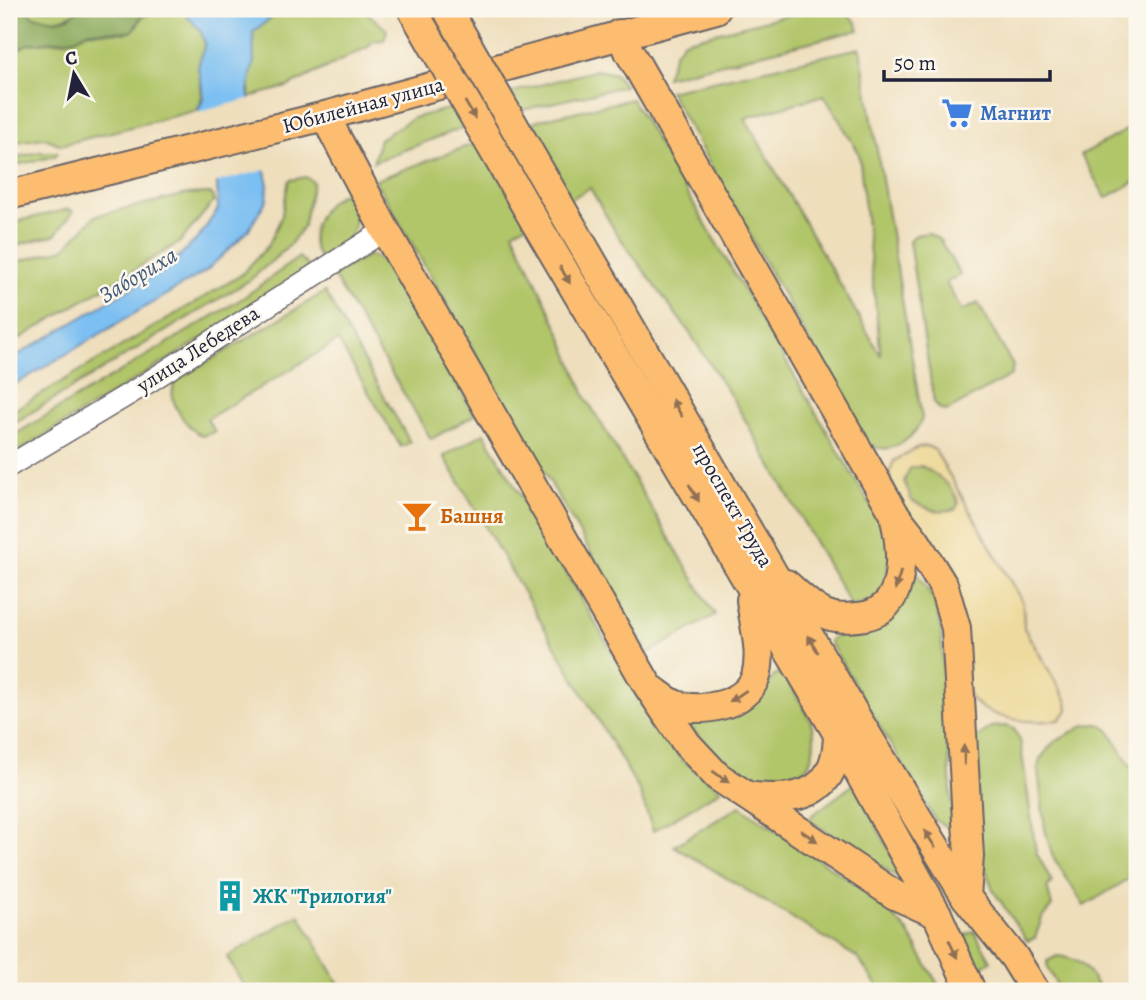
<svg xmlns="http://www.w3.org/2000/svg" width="1146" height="1000" font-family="Alegreya,serif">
<rect width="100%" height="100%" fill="#fbf7ec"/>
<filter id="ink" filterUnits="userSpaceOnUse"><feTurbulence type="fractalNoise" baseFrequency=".0143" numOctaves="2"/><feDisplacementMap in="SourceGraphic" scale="14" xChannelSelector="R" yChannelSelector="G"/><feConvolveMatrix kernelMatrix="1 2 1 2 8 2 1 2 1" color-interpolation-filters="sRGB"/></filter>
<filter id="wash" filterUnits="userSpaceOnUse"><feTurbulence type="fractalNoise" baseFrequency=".00686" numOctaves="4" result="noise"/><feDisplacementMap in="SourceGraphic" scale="28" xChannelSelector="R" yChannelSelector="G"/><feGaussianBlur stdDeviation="1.57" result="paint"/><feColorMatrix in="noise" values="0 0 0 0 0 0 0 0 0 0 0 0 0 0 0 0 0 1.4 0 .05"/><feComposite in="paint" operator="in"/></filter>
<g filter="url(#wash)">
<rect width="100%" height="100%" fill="#eedebc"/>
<!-- green -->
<g fill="#b1c569" stroke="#6a7452" stroke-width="2" fill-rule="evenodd">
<path d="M27,9H80C67,19 36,28 27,9Z"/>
<path d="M151,9H186C188,20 198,25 203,36C207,46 202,52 200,62C196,81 207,90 198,110L61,145L45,138L9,143V55L27,44L65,41L89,32L127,33L136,28L142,17L151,13Z"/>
<path d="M282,9H363L387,30L384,40L373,41L368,47L287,87L249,97L253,32Z"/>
<path d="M811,9H841L856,22L859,30L666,77L675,52L684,41Z"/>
<path d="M860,48L922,418C916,439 886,459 866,442L669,91ZM824,95L859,153L881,356L745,118Z"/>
<path d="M597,70L615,74L625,86L488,118L373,162L380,139L413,118Z"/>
<path d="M632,99L886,532L892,549L882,597L851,606L736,404L689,332L615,231L590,188L513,232L561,335L586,398L715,615L649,653L375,180L539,120Z"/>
<path d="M1137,124V181L1106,198L1081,155Z"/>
<path d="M40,152H58L55,156L9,167V159Z"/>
<path d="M306,177L313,182L303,227L289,246L250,280L9,426V413L241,275L268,246L281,218L289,180Z"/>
<path d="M346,192C365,216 352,254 320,258C302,233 322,202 346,192Z"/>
<path d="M211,193L214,201L180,242L9,345V264L64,249L95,216L187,194Z"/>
<path d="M69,209L73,212L55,235L9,247V223Z"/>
<path d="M928,233L940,240L960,275L946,283L962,311L978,303L1013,366L1011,375L947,411L940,409L934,402L909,241L916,235Z"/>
<path d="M369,255L388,262L475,415L431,439L333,275Z"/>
<path d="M299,257L313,271L9,457V438L243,298Z"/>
<path d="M325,292L410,442L401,447L338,341L207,419L215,432L202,436C186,428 163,397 177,380Z"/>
<path d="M484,433L652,720L682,760L721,790L653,831L639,790L444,456Z"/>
<path d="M917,466C934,468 959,490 958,507C941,517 927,507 911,501L904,481L910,468Z"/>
<path d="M915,571L935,602L941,631L953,823L947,827L936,821L829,641L912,581Z"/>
<path d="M777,673L785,676C803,708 825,728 808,766C754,812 717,762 685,719C725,727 752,703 777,673Z"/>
<path d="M1099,724L1109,730L1137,777V874L1084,906L1052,855L1045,829L1038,770L1040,759L1053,743L1085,725Z"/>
<path d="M1007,726L1014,729L1020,740L1036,852L1052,882L1047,887L1052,906L1042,918L1035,938L1027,941L993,890L981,857L974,740L991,727Z"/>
<path d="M854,784L903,876L898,877L810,821L811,816Z"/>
<path d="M740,806L877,899L908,932L940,988L933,991L880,990L858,958L674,846Z"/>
<path d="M299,914L343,991H247L227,957Z"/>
<path d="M974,931L991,961L980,968L963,936Z"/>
<path d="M1057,956C1086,959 1086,972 1102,991H1060L1048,969L1047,961Z"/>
</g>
<!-- forest -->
<path fill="#8caa5d" stroke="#57664c" stroke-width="2" d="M9,9H27L33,16L57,20L69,17L80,9H151V13L141,17L132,32L89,31L75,39L28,44L9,55Z"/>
<!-- sand -->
<path fill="#eeda9e" stroke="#887e6c" stroke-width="2" fill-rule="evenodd" d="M927,446L935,450L1023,603L1024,628L1067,701L1068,710L1059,720C1031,724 988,720 970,697L889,474L894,461L918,447ZM922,466C936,474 954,487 959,503L955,510L934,511L912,501L904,481L910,468Z"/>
<!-- water -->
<path fill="#7bbff2" stroke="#4e7096" stroke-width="2" d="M186,9H282L253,32L254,61L248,91L268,185L267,199L248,231L206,271L9,388V360L168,267L199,237L218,209L217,184L198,110L204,97L198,67L205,43L200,30L187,16Z"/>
<!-- pier -->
<path fill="#eedebc" d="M253,98L269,169L213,183L195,113Z"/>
</g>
<g filter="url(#ink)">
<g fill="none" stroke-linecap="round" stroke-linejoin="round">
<defs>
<path id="minor" d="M9,466L144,385L385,230"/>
<g id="major">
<path d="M619,34L894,513L915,540L944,587L956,628L969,856L966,897"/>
<path d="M325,116L385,230L648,686L687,744L717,776L895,895L937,914"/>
<path d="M9,195L325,116L716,9"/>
<path d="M560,206L859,722L966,897L1014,957L1035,991"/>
<path d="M534,220L838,734L937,914L971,991"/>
<path d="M786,584C798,594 811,608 825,614C836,619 847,618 858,617C908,613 903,554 895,519"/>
<path d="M653,690C660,695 668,702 676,705C702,713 746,706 756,676C763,653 754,624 751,600"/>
<path d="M754,797C804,802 837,791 838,734"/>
</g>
</defs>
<!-- minor casing -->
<use href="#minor" stroke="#696468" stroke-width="24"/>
<!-- major casing -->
<use href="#major" stroke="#696468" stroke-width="32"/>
<!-- minor -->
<use href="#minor" stroke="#fff" stroke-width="21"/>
<!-- major -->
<use href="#major" stroke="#fcbd6f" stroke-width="28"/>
<defs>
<g id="major-bridge">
<path d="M412,9L534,220"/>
<path d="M447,9L560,206"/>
</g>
</defs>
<!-- major-bridge casing -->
<use href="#major-bridge" stroke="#696468" stroke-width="32" stroke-linecap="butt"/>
<!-- major-bridge -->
<use href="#major-bridge" stroke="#fcbd6f" stroke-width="28"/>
</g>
<!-- one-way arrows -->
<defs><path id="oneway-solid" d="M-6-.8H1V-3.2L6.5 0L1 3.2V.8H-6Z" transform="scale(1.75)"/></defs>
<g fill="#8f7055">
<use href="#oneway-solid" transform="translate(470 110) rotate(60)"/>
<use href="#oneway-solid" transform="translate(565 275) rotate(60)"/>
<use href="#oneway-solid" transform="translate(677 408) rotate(-120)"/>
<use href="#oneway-solid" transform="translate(694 493) rotate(60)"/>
<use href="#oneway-solid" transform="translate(898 580) rotate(107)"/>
<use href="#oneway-solid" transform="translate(813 644) rotate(-120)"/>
<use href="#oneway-solid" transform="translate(738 696) rotate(146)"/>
<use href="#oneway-solid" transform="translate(964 755) rotate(-92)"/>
<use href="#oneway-solid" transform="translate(721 777) rotate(35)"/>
<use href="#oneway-solid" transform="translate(809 836) rotate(34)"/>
<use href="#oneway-solid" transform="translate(930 839) rotate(-122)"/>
<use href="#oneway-solid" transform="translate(953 949) rotate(65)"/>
</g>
</g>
<!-- icons -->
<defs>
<symbol id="supermarket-bare" viewBox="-9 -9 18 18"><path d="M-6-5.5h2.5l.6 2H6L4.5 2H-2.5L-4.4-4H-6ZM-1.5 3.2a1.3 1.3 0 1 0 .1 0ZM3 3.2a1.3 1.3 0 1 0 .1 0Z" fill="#3f7fe0" stroke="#fbf7ec" stroke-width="2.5" paint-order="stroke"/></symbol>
<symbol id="bar-bare" viewBox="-9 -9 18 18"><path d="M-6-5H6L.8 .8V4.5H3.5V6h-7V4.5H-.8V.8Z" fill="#e8710a" stroke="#fbf7ec" stroke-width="2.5" paint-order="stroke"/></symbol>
<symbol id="building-bare" viewBox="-9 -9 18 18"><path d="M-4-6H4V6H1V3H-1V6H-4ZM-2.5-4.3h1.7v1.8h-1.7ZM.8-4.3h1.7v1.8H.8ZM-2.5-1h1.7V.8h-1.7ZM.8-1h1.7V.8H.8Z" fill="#0f9aa8" stroke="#fbf7ec" stroke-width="2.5" paint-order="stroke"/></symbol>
</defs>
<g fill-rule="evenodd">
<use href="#supermarket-bare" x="935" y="91" width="44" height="44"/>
<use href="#bar-bare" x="395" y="494" width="44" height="44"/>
<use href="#building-bare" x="208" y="874" width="44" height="44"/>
</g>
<g text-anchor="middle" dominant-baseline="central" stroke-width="5" stroke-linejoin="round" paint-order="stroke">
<!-- street labels -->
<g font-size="21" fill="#22223b" stroke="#fbf7ec">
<text transform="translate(363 105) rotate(-15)">Юбилейная улица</text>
<text transform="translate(198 349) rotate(-33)">улица Лебедева</text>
<text transform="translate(733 505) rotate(60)">проспект Труда</text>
</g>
<!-- shop labels -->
<g font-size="21" font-weight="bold" fill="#366cbe" stroke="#fbf7ec" text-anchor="start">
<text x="980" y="113">Магнит</text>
</g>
<!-- food labels -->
<g font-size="21" font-weight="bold" fill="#c56008" stroke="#fbf7ec" text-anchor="start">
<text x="440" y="516">Башня</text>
</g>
<!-- culture labels -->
<g font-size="21" font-weight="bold" fill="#0d838f" stroke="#fbf7ec" text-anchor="start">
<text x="253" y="896">ЖК "Трилогия"</text>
</g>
<!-- water labels -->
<g font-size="23" font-style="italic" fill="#41597b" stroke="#fbf7ec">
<text transform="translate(138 275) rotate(-31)">Забориха</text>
</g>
</g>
<!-- margin -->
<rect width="1146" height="1000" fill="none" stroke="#fbf7ec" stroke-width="35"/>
<!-- north arrow -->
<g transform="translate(74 74) rotate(350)" stroke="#fbf7ec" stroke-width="5" paint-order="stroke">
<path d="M0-5L12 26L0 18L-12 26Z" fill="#22223b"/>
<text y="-10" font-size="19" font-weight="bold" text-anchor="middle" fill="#22223b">С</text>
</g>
<!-- scale -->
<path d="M884 70v10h166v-10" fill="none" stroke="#22223b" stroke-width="3.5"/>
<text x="894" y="70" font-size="21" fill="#22223b" stroke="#fbf7ec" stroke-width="5" paint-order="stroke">50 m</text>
</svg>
